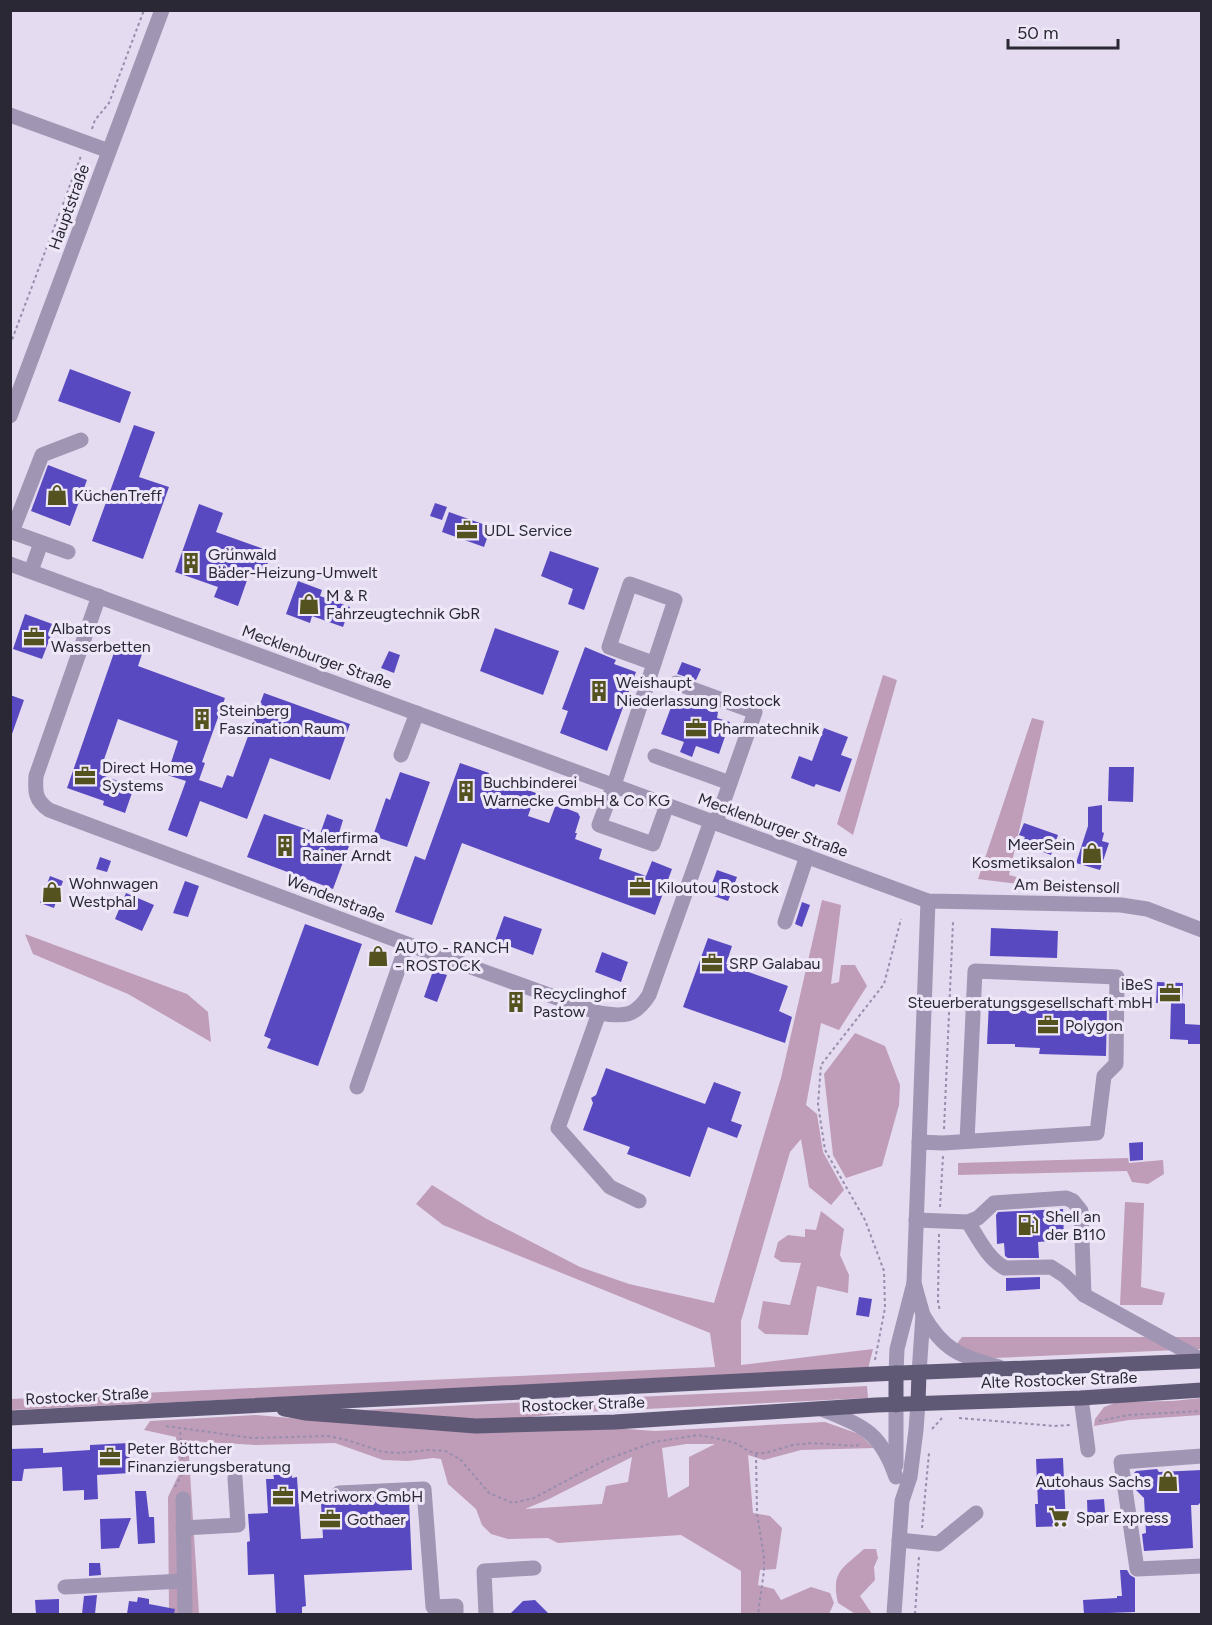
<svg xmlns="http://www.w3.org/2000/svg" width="1212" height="1625" font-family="Figtree,sans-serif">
<rect width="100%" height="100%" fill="#e4dbf0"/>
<!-- green -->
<g fill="#bf9cb7" fill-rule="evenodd">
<path d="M883,675L897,680L853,835L837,824Z"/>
<path d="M1032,718L1044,721L1009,875L1021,878L1019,884L978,879Z"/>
<path d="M822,900L841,905L831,984L839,982L841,965H855L867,986L839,1030L821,1023L806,1105L817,1114L823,1152L844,1190L831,1205L809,1187L801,1139L790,1152L741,1321V1365L873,1349L868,1369L11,1410V1399L715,1367L710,1333L443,1225L416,1204L432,1185L485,1218L580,1267L629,1284L714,1303L781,1078Z"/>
<path d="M25,934L187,994L208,1012L211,1042L128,994L33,954Z"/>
<path d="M855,1033L885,1046L900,1085L899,1105L882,1166L846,1178L833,1155L824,1074Z"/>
<path d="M1128,1158L1129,1163L1163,1160L1164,1174L1148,1184L1132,1182L1127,1171L958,1175V1163Z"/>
<path d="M1125,1202L1144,1203L1141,1287L1165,1293L1162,1305H1120Z"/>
<path d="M821,1211L844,1229L840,1255L849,1275L848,1293L817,1286L808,1335L765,1334L758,1328L763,1301L790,1305L801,1263L781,1262L774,1257L778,1242L788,1235L805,1237V1229L816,1230Z"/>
<path d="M962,1337H1202L1201,1349L995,1358L975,1355L955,1346Z"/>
<path d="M867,1386L868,1398L564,1413L497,1421L363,1410Z"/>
<path d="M1201,1398V1415L1129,1420L1094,1426L1095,1419L1104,1407L1118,1402L1173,1401Z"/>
<path d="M256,1415L429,1430L487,1432L600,1427L655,1431L825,1422L859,1434L874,1448L801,1450L764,1460L748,1455L753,1513L770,1516L782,1528L776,1569L760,1570L758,1585L774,1589L781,1600L811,1587L830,1593L834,1603L829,1614H741V1571L681,1535L558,1543L548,1538L508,1539L491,1534L482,1525L476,1509L448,1484L441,1459L433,1458L408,1461L383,1460L335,1443L256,1445L188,1441L199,1614H169L168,1497L180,1472L176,1437L144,1430L150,1421ZM686,1444H715L689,1457V1486L668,1498L662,1448ZM632,1457L628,1482L606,1486L602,1504L525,1509L549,1499Z"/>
<path d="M864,1549H876L878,1558L874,1567L875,1580L860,1596L872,1614H854V1613L838,1603C831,1571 842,1569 864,1549Z"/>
</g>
<!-- building -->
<g fill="#5949c0">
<path d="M70,369L131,392L120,423L58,401Z"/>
<path d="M134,425L155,432L139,477L169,487L143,559L92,541Z"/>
<path d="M48,465L87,480L70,526L31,511Z"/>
<path d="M435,503L447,507L442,520L430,516Z"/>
<path d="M199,504L223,513L216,532L272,552L264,573L251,569L238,606L214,597L218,587L175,572Z"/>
<path d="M449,512L491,527L484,547L442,532Z"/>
<path d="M550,551L599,568L584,610L568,604L573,589L541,576Z"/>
<path d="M298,581L322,590L320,596L350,607L343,627L312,616L310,623L286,614Z"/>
<path d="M25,614L55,625L42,659L13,649Z"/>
<path d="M495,628L559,651L543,695L480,671Z"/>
<path d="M117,644L142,654L138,666L225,698L202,762L205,763L199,780L222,788L227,775L233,777L264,693L350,724L330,780L270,758L247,819L200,801L187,837L168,830L186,781L167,775L178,741L118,719L99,774L134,787L125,813L103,805L104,801L67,788Z"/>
<path d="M585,647L616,660L614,664L636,672L607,751L560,733L568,711L562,709Z"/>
<path d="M389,651L400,655L394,673L381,668Z"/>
<path d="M682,662L701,669L696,680L677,674Z"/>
<path d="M10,695L24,700L12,734L10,733Z"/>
<path d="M688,701L718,712L717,718L730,722L719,754L696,746L692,757L680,752L684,742L661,734L673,702L686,706Z"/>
<path d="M824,728L848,737L841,755L852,759L840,792L816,784L814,787L791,778L799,756L812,761Z"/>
<path d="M460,763L489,773L488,776L536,793L528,816L549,823L555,807L560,806L578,813L580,817L575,833H577L575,839L602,849L599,859L646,876L652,861L672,869L655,915L462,843L432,925L395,912L415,856L425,860Z"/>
<path d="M1109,767H1134L1133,802L1108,801Z"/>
<path d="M400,772L430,782L407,847L373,836L386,798L390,800Z"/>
<path d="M1102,805V832L1104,833L1102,841L1109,843L1100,870L1076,863L1088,826V807Z"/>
<path d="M264,814L320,834L327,814L343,820L339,833L352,838L333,889L247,857Z"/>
<path d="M1024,823L1058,835L1051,855L1022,844L1025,837L1019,835Z"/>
<path d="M100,857L111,861L107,872L96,869Z"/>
<path d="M717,870L737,877L728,901L708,894Z"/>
<path d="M50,876L63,881L54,908L40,903Z"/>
<path d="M185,881L199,886L188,917L173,913Z"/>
<path d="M126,893L154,905L142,931L115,919Z"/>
<path d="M802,902L810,905L802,927L795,924Z"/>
<path d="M504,916L542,929L533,955L495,941Z"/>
<path d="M305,924L362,944L318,1066L267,1048L271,1039L264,1036Z"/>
<path d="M991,928L1058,931L1057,958L990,956Z"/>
<path d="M708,938L732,946L726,964L788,986L779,1011L792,1017L785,1043L683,1007Z"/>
<path d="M602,952L628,962L621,982L595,972Z"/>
<path d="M433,971L447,975L437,1002L424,997Z"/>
<path d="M1157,982L1183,983L1182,1003L1185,1004V1024L1202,1025L1201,1044H1188V1040L1170,1039L1171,1003H1156Z"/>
<path d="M989,1002L1107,1006L1106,1056L1039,1054L1040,1048L1015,1047V1044H987Z"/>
<path d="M606,1068L705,1104L714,1082L741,1092L731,1121L742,1125L737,1138L708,1127L690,1177L627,1154L630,1147L583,1130L593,1103L591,1098L596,1095Z"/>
<path d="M1143,1142V1160L1130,1161L1129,1143Z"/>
<path d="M1063,1209L1064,1240L1038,1242L1039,1258H1008L1005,1256L1004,1243L997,1244L996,1215L998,1212Z"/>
<path d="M1040,1277V1289L1006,1291V1278Z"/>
<path d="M859,1297L872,1299L869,1317L856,1315Z"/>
<path d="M129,1443L130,1473L97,1475L98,1499L84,1500V1490L63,1491L62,1467L24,1469L22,1481H10V1449L43,1448V1453L90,1450V1445Z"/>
<path d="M1063,1458L1066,1526L1036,1527L1035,1504H1038L1036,1459Z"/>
<path d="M1157,1469L1159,1472L1202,1470V1501L1198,1505H1191L1193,1548L1144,1551L1142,1534L1146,1533L1144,1498L1135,1489L1134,1473L1136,1471Z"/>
<path d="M291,1471L292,1478L297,1477L301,1539L323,1538L321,1503L409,1499L412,1570L304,1575L306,1606L302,1607V1614H276L274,1574L248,1575L247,1542L250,1541L248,1514L268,1513L266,1479H274L273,1472Z"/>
<path d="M135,1491H146L149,1517H154L155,1543L138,1544Z"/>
<path d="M1104,1499L1106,1524L1088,1525L1087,1500Z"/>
<path d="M131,1518L119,1548L101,1549L100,1519Z"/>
<path d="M89,1563H100L101,1575L89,1576Z"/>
<path d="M1120,1570H1127L1130,1575L1135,1578V1612L1084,1614L1083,1600L1117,1598V1596H1122Z"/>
<path d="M97,1595L95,1614H82L84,1596Z"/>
<path d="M138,1597L149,1599V1604L175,1609L174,1614H127L129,1601L137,1602Z"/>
<path d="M59,1599V1614H36L35,1600Z"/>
<path d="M535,1600L549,1614H510L523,1601Z"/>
</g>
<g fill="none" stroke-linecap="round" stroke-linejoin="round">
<!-- path -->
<g stroke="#978eae" stroke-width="2" stroke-dasharray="3 3" stroke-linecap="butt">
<path d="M92,129L95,120L109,103L144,10"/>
<path d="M10,345L81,156"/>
<path d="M944,1129L953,922"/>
<path d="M940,1207L943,1156"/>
<path d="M939,1234L938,1301L940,1312"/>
<path d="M875,1360L885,1308L884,1271L865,1220L825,1150L818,1104L821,1065L884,984L901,919"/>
<path d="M959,1418L1054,1426L1070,1425"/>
<path d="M1099,1421L1129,1415L1202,1411"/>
<path d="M166,1426L252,1438L328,1436L347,1440L383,1452L399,1453L429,1450L445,1451L460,1459L489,1493L513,1503L534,1498L605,1460L654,1442L698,1435L720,1439L738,1444L748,1451L756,1453H765L793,1445L811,1443L856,1446L860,1444"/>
<path d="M932,1429L942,1418"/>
<path d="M756,1454L757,1514L764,1557V1571L758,1614"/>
<path d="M175,1487L183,1472L180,1429"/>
<path d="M922,1528L929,1453"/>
<path d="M915,1614L919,1557"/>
</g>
<!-- minor -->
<g stroke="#a095b3" stroke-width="15">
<path d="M10,115L109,151"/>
<path d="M10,416L162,10"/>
<path d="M68,552L12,532L42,455L81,440"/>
<path d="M10,564L928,901L1121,905L1147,909L1202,930"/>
<path d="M31,571L41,543"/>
<path d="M99,596L36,776C35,792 35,800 49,810L407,944L599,1013C624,1017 635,1017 649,995L711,821"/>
<path d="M653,663L609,647L630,584L675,600L614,785L599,825L653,844L667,805"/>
<path d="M676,683L755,712L716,823"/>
<path d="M401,755L417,713"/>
<path d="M655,756L730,783"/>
<path d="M785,922L807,856"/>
<path d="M599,1013L558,1128L610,1187L639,1201"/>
<path d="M357,1087L407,944"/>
<path d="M919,1142L943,1143L1097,1133L1104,1076L1116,1064L1117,977L975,971L967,1141"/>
<path d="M916,1220L968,1222L978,1218L994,1203L1066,1198L1073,1201L1081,1211L1084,1295"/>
<path d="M968,1222C978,1238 988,1259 1005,1268L1051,1267L1065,1276L1084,1295L1202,1360"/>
<path d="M914,1283L923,1315L919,1373"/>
<path d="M923,1315C943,1350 961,1357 999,1367"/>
<path d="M896,1373L897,1349L914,1283L928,901"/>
<path d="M1081,1398L1088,1450"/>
<path d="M896,1405V1465"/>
<path d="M822,1409C864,1427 880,1431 896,1477"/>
<path d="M1202,1456L1121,1462L1137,1569L1202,1566"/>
<path d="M339,1493L424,1489L433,1607L456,1606V1614"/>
<path d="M183,1499L185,1614"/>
<path d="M183,1528L238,1525L235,1478"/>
<path d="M899,1540L938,1544L976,1513"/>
<path d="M65,1587L184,1581"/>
<path d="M486,1614L484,1571L534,1568"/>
<path d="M894,1614L902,1501L910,1477L916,1430L918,1403"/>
</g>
<!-- major -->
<g stroke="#605976" stroke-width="15">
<path d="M918,1403L919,1373"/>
<path d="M896,1405V1373"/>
<path d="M284,1409L305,1413L476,1426L615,1422L876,1405L1081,1398L1202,1390"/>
<path d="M10,1418L875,1374L1202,1361"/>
</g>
</g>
<!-- icons -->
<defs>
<symbol id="shop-bare" viewBox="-9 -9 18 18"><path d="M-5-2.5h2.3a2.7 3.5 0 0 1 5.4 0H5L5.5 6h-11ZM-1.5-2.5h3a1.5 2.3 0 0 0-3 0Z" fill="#54521f" stroke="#eee7f8" stroke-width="2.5" paint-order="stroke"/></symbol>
<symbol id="office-bare" viewBox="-9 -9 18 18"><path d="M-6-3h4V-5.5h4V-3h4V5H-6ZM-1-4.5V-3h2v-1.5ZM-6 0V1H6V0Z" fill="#54521f" stroke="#eee7f8" stroke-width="2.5" paint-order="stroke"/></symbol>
<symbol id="building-bare" viewBox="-9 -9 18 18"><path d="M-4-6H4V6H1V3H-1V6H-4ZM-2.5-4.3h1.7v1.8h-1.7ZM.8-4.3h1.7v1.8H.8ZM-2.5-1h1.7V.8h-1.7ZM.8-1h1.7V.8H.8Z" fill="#54521f" stroke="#eee7f8" stroke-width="2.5" paint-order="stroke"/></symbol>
<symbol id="fuel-bare" viewBox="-9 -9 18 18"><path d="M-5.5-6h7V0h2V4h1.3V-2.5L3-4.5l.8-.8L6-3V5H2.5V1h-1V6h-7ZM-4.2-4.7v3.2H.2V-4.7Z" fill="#54521f" stroke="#eee7f8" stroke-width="2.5" paint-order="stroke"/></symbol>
<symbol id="supermarket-bare" viewBox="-9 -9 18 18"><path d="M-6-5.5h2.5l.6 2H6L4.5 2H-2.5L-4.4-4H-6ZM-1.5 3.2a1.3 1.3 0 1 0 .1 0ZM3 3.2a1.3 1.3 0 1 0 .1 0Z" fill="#54521f" stroke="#eee7f8" stroke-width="2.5" paint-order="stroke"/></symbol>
</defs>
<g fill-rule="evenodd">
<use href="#shop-bare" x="42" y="480" width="30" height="30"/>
<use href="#office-bare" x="452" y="515" width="30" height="30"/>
<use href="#building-bare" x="176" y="548" width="30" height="30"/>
<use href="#shop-bare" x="294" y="589" width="30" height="30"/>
<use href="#office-bare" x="19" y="622" width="30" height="30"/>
<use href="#building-bare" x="584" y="676" width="30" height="30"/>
<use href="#building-bare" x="187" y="704" width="30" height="30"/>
<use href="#office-bare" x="681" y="713" width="30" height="30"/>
<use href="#office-bare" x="70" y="761" width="30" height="30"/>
<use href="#building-bare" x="451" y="776" width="30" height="30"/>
<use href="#building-bare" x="270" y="831" width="30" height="30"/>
<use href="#shop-bare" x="1077" y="838" width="30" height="30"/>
<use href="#office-bare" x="625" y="872" width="30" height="30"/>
<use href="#shop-bare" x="37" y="877" width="30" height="30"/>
<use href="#shop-bare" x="363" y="941" width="30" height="30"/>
<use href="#office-bare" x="697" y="948" width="30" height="30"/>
<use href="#office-bare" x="1155" y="978" width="30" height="30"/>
<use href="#building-bare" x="501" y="987" width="30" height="30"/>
<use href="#office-bare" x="1033" y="1010" width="30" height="30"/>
<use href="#fuel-bare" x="1013" y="1210" width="30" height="30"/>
<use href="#office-bare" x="95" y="1442" width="30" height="30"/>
<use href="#shop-bare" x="1153" y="1466" width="30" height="30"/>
<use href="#office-bare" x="268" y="1481" width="30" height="30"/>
<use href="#supermarket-bare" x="1044" y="1502" width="30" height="30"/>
<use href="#office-bare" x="315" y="1504" width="30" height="30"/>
</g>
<g text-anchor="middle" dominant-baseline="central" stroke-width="6" stroke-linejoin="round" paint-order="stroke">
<!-- street labels -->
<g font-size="16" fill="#2a2835" stroke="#eee7f8">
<text transform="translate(69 207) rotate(-70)">Hauptstraße</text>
<text transform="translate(317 657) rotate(20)">Mecklenburger Straße</text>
<text transform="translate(773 825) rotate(20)">Mecklenburger Straße</text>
<text transform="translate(1067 886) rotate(2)">Am Beistensoll</text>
<text transform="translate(336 898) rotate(21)">Wendenstraße</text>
<text transform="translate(1059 1380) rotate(-2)">Alte Rostocker Straße</text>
<text transform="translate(87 1396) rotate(-3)">Rostocker Straße</text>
<text transform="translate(583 1404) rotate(-2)">Rostocker Straße</text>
</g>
<!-- poi labels -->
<g font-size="16" fill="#2a2835" stroke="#eee7f8" text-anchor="start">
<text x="74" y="495">KüchenTreff</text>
<text x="484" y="530">UDL Service</text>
<text x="208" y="554">Grünwald<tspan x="208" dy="18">Bäder-Heizung-Umwelt</tspan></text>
<text x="326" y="595">M &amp; R<tspan x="326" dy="18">Fahrzeugtechnik GbR</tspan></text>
<text x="51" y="628">Albatros<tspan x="51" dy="18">Wasserbetten</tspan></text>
<text x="616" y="682">Weishaupt<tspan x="616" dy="18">Niederlassung Rostock</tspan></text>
<text x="219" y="710">Steinberg<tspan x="219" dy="18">Faszination Raum</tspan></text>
<text x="713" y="728">Pharmatechnik</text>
<text x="102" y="767">Direct Home<tspan x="102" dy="18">Systems</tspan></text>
<text x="483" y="782">Buchbinderei<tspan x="483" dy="18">Warnecke GmbH &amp; Co KG</tspan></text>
<text x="302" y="837">Malerfirma<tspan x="302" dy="18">Rainer Arndt</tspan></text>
<text x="1075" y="844" text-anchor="end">MeerSein<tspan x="1075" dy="18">Kosmetiksalon</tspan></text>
<text x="69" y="883">Wohnwagen<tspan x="69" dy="18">Westphal</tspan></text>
<text x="657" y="887">Kiloutou Rostock</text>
<text x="395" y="947">AUTO - RANCH<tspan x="395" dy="18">- ROSTOCK</tspan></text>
<text x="729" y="963">SRP Galabau</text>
<text x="1153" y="984" text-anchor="end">iBeS<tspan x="1153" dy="18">Steuerberatungsgesellschaft mbH</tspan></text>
<text x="533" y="993">Recyclinghof<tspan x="533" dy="18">Pastow</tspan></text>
<text x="1065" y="1025">Polygon</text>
<text x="1045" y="1216">Shell an<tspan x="1045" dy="18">der B110</tspan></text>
<text x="127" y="1448">Peter Böttcher<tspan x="127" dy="18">Finanzierungsberatung</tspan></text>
<text x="1151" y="1481" text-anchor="end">Autohaus Sachs</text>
<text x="300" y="1496">Metriworx GmbH</text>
<text x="1076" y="1517">Spar Express</text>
<text x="347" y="1519">Gothaer</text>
</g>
</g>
<!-- border -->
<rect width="1212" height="1625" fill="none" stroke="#2a2835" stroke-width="24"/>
<!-- scale -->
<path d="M1008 39v9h110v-9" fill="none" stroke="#2a2835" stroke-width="3"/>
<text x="1017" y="39" font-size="18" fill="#2a2835" stroke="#eee7f8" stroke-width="4.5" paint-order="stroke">50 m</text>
</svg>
